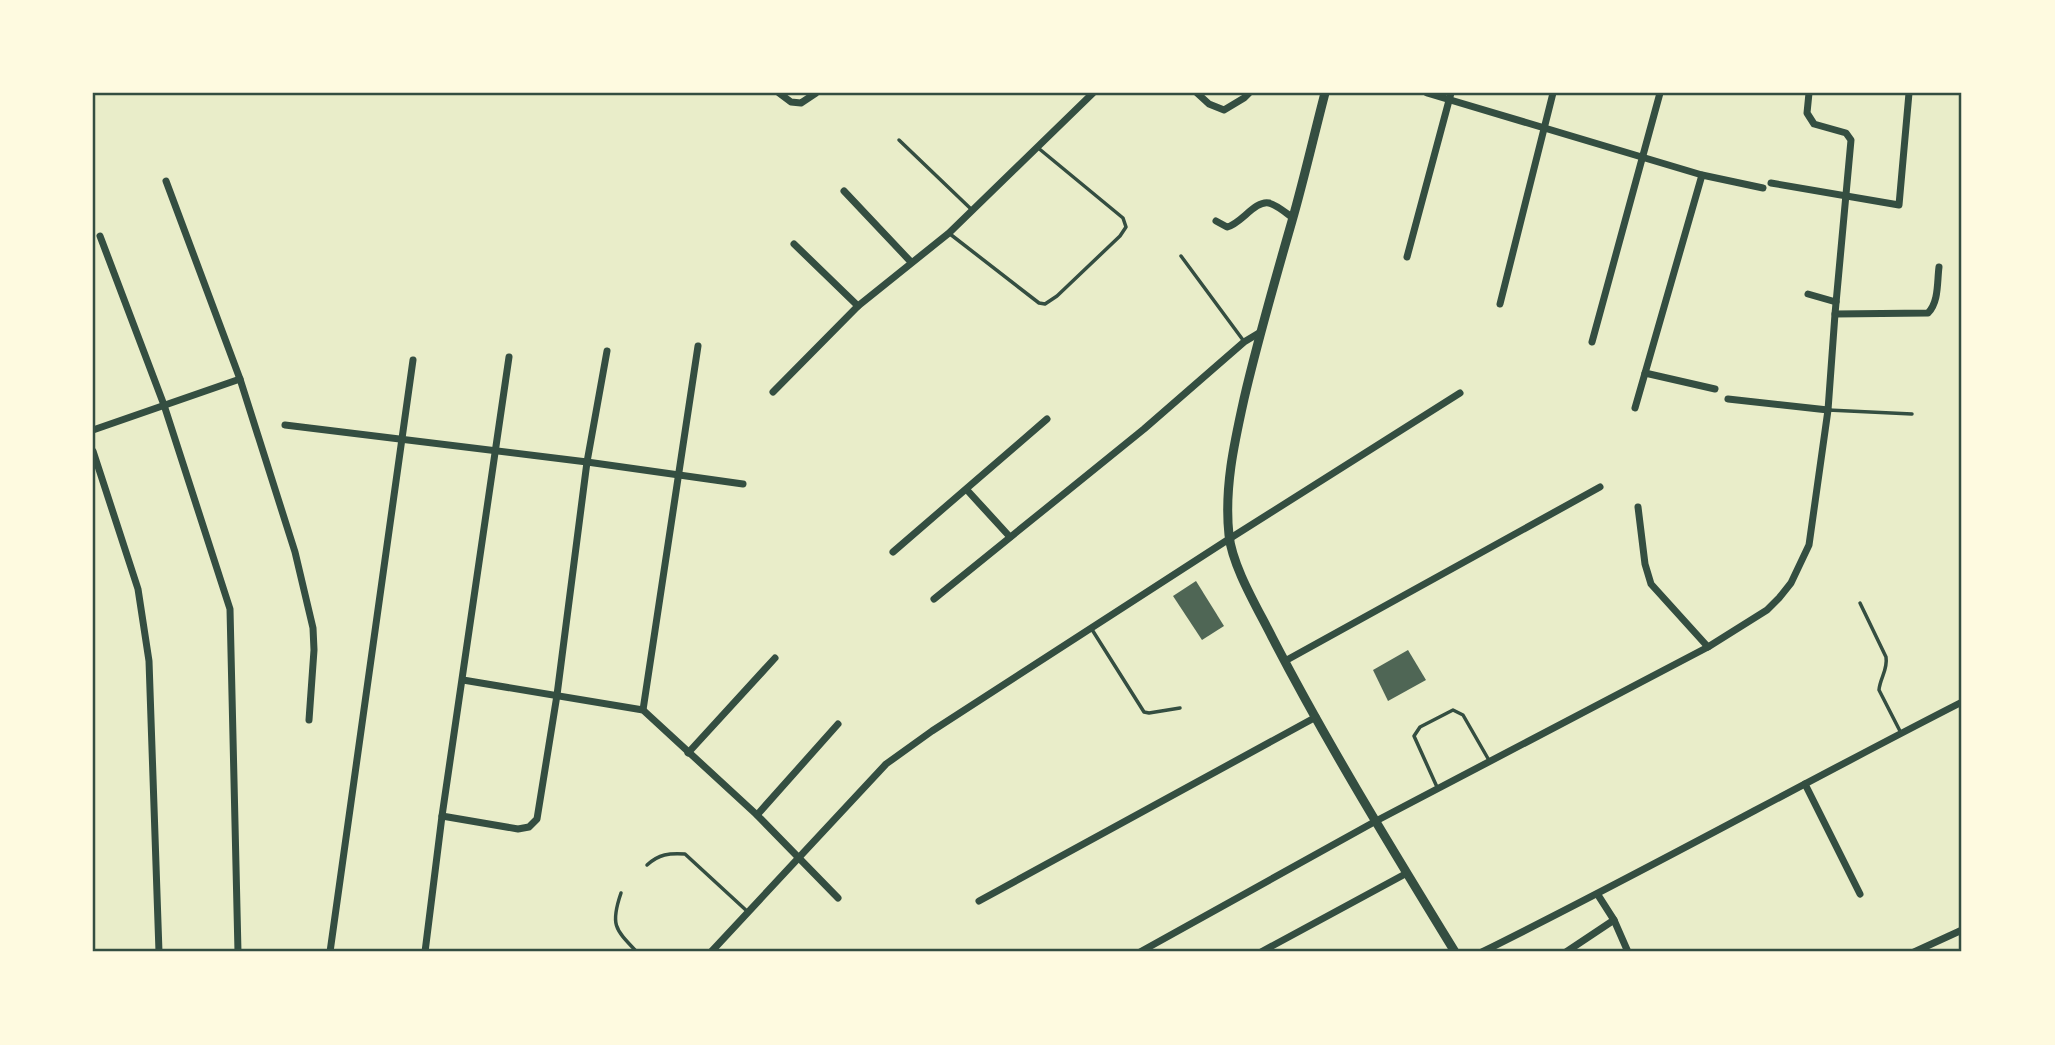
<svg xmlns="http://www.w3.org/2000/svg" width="2055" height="1045" font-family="Quicksand,sans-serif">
<rect width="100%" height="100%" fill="#e9edc9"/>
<!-- building -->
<g fill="#4f6655">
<path d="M1196,581L1224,626L1202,640L1173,596Z"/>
<path d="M1408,650L1426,680L1388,701L1373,670Z"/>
</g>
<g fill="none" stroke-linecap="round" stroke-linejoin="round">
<!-- service -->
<g stroke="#344e41" stroke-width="3.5">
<path d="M899,140L971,209"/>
<path d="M950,234L1039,303L1045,304L1057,296L1120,236L1126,227L1123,218L1037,147"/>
<path d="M1181,256L1243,340"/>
<path d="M1828,410L1912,414"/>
<path d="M1860,603L1886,657C1888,670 1880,678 1879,690L1901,733"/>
<path d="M1091,628L1144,712L1149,713L1180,708"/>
<path d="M1437,787L1414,736L1420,727L1453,710L1463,715L1490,762"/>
<path d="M647,865C659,854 669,853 685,854L748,912"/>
<path d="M621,893C610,925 615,929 637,952"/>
</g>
<!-- minor -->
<g stroke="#344e41" stroke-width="7">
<path d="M779,93L791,102L801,103L816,93"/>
<path d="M1197,93L1209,104L1224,110L1244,98L1249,93"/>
<path d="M1427,93L1702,175L1763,188"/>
<path d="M166,181L240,379L295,552L313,628L314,650L309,720"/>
<path d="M1771,183L1899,205L1909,93"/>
<path d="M844,191L911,262"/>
<path d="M1216,221L1227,227C1241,224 1255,200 1269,203C1277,205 1286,213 1293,218"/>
<path d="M100,236L164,405L230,609L238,952"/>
<path d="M794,244L858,306"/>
<path d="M1407,257L1451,93"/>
<path d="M1808,294L1836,302"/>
<path d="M1500,304L1553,93"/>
<path d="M1835,314L1928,313C1939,302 1937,282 1939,267"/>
<path d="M1592,342L1660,93"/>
<path d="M1645,373L1715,389"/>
<path d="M773,392L858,306L949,233L1093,93"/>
<path d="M1728,399L1828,410"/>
<path d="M1635,408L1702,175"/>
<path d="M285,425L587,462L743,484"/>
<path d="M93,430L240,379"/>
<path d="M93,451L138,589L149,661L159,952"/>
<path d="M967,490L1010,537"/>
<path d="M1638,507L1645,564L1651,584L1708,647"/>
<path d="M893,552L1047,419"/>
<path d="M934,599L1144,429L1244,342L1259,333"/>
<path d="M1285,661L1600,487"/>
<path d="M463,680L643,710L757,815L838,898"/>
<path d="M643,710L698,346"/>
<path d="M688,753L775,658"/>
<path d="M1805,784L1860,894"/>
<path d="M757,815L838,724"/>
<path d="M442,816L518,829L529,827L537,819L557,695L587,462L607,351"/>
<path d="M1598,895L1614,920L1628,952"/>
<path d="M979,901L1316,717"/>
<path d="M330,952L413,360"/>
<path d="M425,952L442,816L509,357"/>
<path d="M711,952L886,764L932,731L1229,539L1460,393"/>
<path d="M1140,952L1376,821L1708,647L1767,610L1779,598L1791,583L1809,545L1828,410L1835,314L1851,140L1846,133L1814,124L1807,113L1809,93"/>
<path d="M1261,952L1407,873"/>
<path d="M1482,952C1644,872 1801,784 1962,702"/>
<path d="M1566,952L1614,920"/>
<path d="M1914,952L1962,930"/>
</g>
<!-- tertiary -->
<path stroke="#344e41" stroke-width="9" d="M1325,93C1314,135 1304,179 1292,221C1275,280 1258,339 1244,399C1234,444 1224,489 1229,535C1232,566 1258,609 1272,637C1328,745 1392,849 1455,952"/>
</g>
<!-- border -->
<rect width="2055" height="1045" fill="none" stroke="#fefae0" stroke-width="189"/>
<rect x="94" y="94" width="1866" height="856" fill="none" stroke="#344e41" stroke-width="2.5"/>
</svg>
